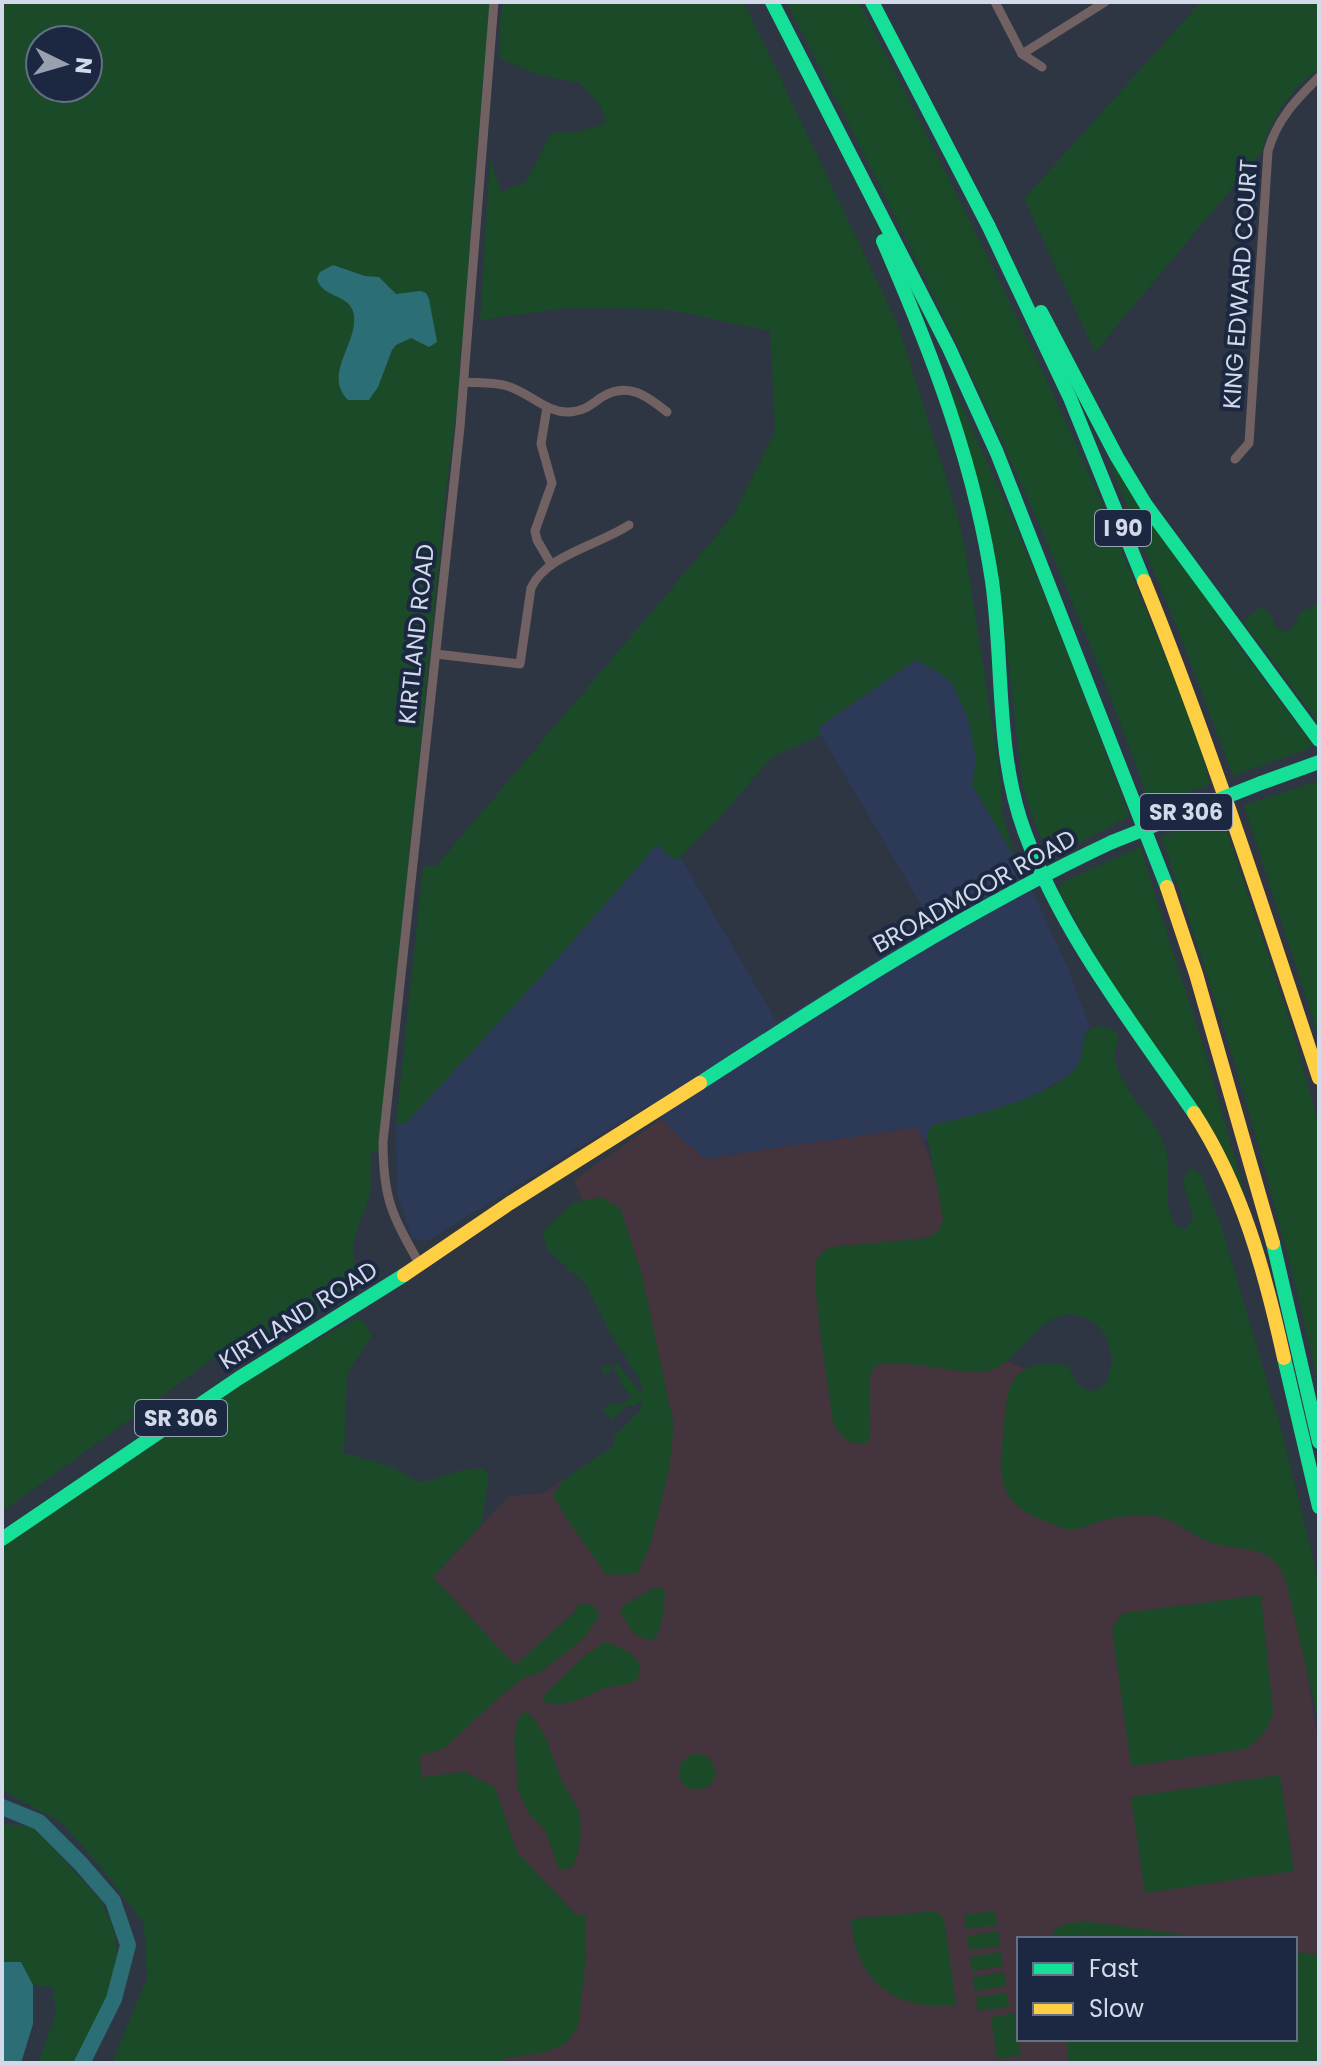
<svg xmlns="http://www.w3.org/2000/svg" width="1321" height="2065" font-family="Poppins,sans-serif">
<rect width="100%" height="100%" fill="#2e3644"/>
<!-- built -->
<path fill="#2c3a58" d="M916,660L938,672L951,682L968,718L976,758L972,785L1026,877L1067,966L1090,1027L1085,1033L1080,1063L1070,1074L1031,1097L928,1132V1140H923L918,1127L704,1159L670,1129L648,1105L429,1240L412,1239L397,1193L396,1124L406,1123L547,970L657,845L675,860L680,857L777,1022L933,925L817,728Z"/>
<!-- education -->
<path fill="#44343d" fill-rule="evenodd" d="M661,1119L704,1159L918,1127L1005,1361L1166,1422L1286,1534L1319,1749V2063H452L404,1608L509,1496L544,1493L668,1409L574,1180ZM1019,1939H1295V2039H1019Z"/>
<!-- green -->
<g fill="#1b4a28" fill-rule="evenodd">
<path d="M2,2H490L472,208L464,344H461L458,398L447,485L379,1150L371,1152C370,1167 372,1183 369,1197C359,1230 343,1246 362,1282L260,1349L246,1339L235,1343L2,1512ZM40,40H88V88H40Z"/>
<path d="M503,2H744L898,325L956,510L965,548L1001,783V809L1016,859L972,785L976,758L968,718L951,682L938,672L916,660L817,728L821,735L772,757L716,822L676,861L657,845L547,970L406,1123L396,1124L423,867L437,865L733,516L775,431L770,331L665,309L566,308L480,320L490,159L501,192L526,182L551,133L578,132L606,123L601,106L580,83L542,76L499,58L500,19Z"/>
<path d="M786,2H859C957,194 1056,386 1136,586C1162,650 1194,716 1210,784L1151,807C1052,528 922,265 786,2Z"/>
<path d="M1201,2H1319V68L1299,85L1280,109L1266,137L1263,150L1248,169L1095,352L1024,199Z"/>
<path d="M947,375C1016,519 1075,667 1129,816L1056,855C1040,847 1029,805 1023,788L1000,591L972,465Z"/>
<path d="M1114,464L1235,641L1310,741L1311,745L1308,749L1233,776L1180,635L1110,465Z"/>
<path d="M1319,603V724L1243,621L1262,606L1273,619L1275,627L1287,632L1292,630L1300,613Z"/>
<path d="M1319,781V1038L1244,805Z"/>
<path d="M1221,813L1293,1031L1319,1125V1388C1278,1201 1224,1018 1161,837Z"/>
<path d="M1140,847L1206,1055L1245,1195L1099,964L1059,891L1061,883Z"/>
<path d="M1099,1026L1113,1029L1118,1034C1118,1043 1114,1050 1115,1058C1122,1093 1151,1113 1164,1144C1175,1170 1158,1205 1178,1228L1185,1229L1193,1218L1183,1181L1190,1168L1200,1173L1221,1225L1283,1436L1312,1554L1319,1588V1723L1286,1581C1273,1545 1247,1551 1215,1544C1193,1538 1177,1519 1154,1516C1136,1514 1118,1517 1100,1521C1092,1523 1084,1528 1077,1529C1066,1531 1056,1525 1047,1522C999,1504 998,1481 1003,1435C1006,1416 1003,1385 1021,1372C1035,1362 1052,1362 1068,1366C1073,1372 1074,1382 1080,1386C1113,1411 1126,1336 1088,1319C1042,1297 1025,1362 987,1371C963,1377 884,1353 874,1368C864,1384 874,1421 869,1441C853,1449 839,1437 833,1422C830,1396 809,1275 817,1259C820,1253 826,1250 831,1247L925,1238C936,1234 941,1230 943,1218L928,1140V1132L932,1125C979,1114 1029,1104 1069,1075C1092,1058 1073,1030 1099,1026Z"/>
<path d="M601,1197L620,1208L642,1275L674,1426L669,1471L650,1546L637,1574L606,1575C589,1548 567,1523 553,1495L563,1480L615,1445L613,1438L642,1409L641,1401L634,1406L627,1405L612,1420L602,1409L613,1402L621,1406L632,1395L621,1385L622,1381L613,1368L610,1367V1374H603L602,1368L606,1365L614,1367L618,1364L641,1393V1382L609,1331L587,1286L547,1249L542,1232L573,1203Z"/>
<path d="M360,1317L372,1336L347,1374L344,1453L390,1466L421,1483L458,1471L482,1468L489,1476L481,1525L433,1577L515,1665L576,1611L578,1603L593,1605L600,1615L582,1640L539,1673L525,1677L504,1693L443,1749L419,1756L422,1777L465,1772L495,1787L517,1852L577,1916L585,1913L586,1957L578,2027L564,2045L541,2053L504,2058L500,2063H112L147,1977L144,1924L105,1872L62,1823L2,1790V1547L271,1364Z"/>
<path d="M656,1587H661L665,1591L662,1621L656,1638L648,1641L633,1632L620,1612L624,1605Z"/>
<path d="M1261,1595L1273,1712C1268,1730 1261,1739 1245,1749L1131,1766L1112,1628L1123,1613Z"/>
<path d="M606,1641C624,1651 648,1655 637,1680C626,1686 617,1685 606,1688C585,1695 564,1711 543,1701L545,1694L582,1658Z"/>
<path d="M527,1712C548,1730 552,1761 564,1785C568,1794 577,1804 579,1812C583,1828 580,1856 571,1868L559,1870L546,1832L528,1812L518,1790L514,1738L518,1717Z"/>
<circle cx="697" cy="1772" r="18"/>
<path d="M1280,1775L1294,1871L1145,1893L1131,1797Z"/>
<path d="M2,1824L30,1826L47,1842L100,1899L114,1930L118,1959L113,1986L76,2063H38L56,2014L53,1988L33,1985L21,1962H2Z"/>
<path d="M936,1911L944,1919L956,2005C894,2011 856,1983 851,1919Z"/>
<path d="M995,1911L997,1925L966,1929L964,1915Z"/>
<path d="M1082,1921L1215,1939H1052C1054,1923 1069,1924 1082,1921Z"/>
<path d="M998,1931L1000,1946L969,1950L967,1936Z"/>
<path d="M1001,1952L1003,1966L972,1971L970,1957Z"/>
<path d="M1295,1952L1319,1955V2063H1069L1066,2039H1295Z"/>
<path d="M1004,1972L1006,1986L975,1991L973,1977Z"/>
<path d="M1007,1993L1009,2007L978,2011L976,1997Z"/>
<path d="M1015,2013L1021,2055L997,2059L991,2017Z"/>
</g>
<!-- water -->
<g fill="#2b6e75">
<path d="M333,265L365,276L379,277L396,294L420,291L426,293L429,299L437,342L429,347L411,338L396,345L392,350L378,387L369,400H348C323,374 357,345 354,316C352,293 321,299 317,278L320,272Z"/>
<path d="M2,1962H21L33,1985V2024L21,2063H2Z"/>
</g>
<g fill="none" stroke-linecap="round" stroke-linejoin="round">
<!-- river -->
<path stroke="#2b6e75" stroke-width="16" d="M2,1807L39,1822L81,1864L113,1901L128,1945L114,1999L82,2063"/>
<!-- street -->
<g stroke="#726162" stroke-width="9">
<path d="M995,2L1022,54L1105,2"/>
<path d="M1022,54L1042,67"/>
<path d="M464,382C478,383 494,382 507,386C529,392 546,413 569,412C585,411 590,405 602,397C628,381 647,396 667,412"/>
<path d="M547,407L541,444L552,483L535,531L537,540L551,564"/>
<path d="M1235,459L1249,443L1268,151C1277,119 1296,100 1319,77"/>
<path d="M436,654L520,664L531,588C546,555 599,545 629,525"/>
<path d="M419,1263C392,1215 383,1199 383,1142L460,427L494,2"/>
</g>
<!-- fast -->
<g stroke="#16e098" stroke-width="14">
<path d="M772,2L949,348L997,453L1167,887"/>
<path d="M872,2L989,227L1070,398L1144,581"/>
<path d="M883,241C931,351 974,462 992,581C1004,665 995,753 1025,833C1063,936 1133,1024 1194,1113"/>
<path d="M1041,312L1117,457L1146,505L1319,740"/>
<path d="M1261,783L1319,762"/>
<path d="M700,1083C834,996 967,910 1112,842"/>
<path d="M1273,1243L1319,1442"/>
<path d="M1284,1358L1319,1507"/>
<path d="M2,1539L239,1378L404,1275"/>
</g>
<!-- slow -->
<g stroke="#ffcf43" stroke-width="14">
<path d="M1144,581C1210,744 1264,911 1319,1078"/>
<path d="M1167,887L1196,974L1273,1243"/>
<path d="M1194,1113C1242,1187 1265,1272 1284,1358"/>
<path d="M404,1275L510,1203L700,1083"/>
</g>
<!-- fast-bridge -->
<path stroke="#16e098" stroke-width="14" d="M1112,842L1261,783"/>
</g>
<g text-anchor="middle" dominant-baseline="central" stroke-width="8" stroke-linejoin="round" paint-order="stroke">
<!-- shield labels -->
<g fill="#1c2841" stroke="#9ba5b7" stroke-width="2">
<rect x="1095" y="510" width="56" height="36" rx="6"/>
<rect x="1140" y="794" width="92" height="36" rx="6"/>
<rect x="135" y="1400" width="92" height="36" rx="6"/>
</g>
<g font-size="22" font-weight="bold" fill="#d2daea">
<text x="1123" y="528">I 90</text>
<text x="1186" y="812">SR 306</text>
<text x="181" y="1418">SR 306</text>
</g>
<!-- street labels -->
<g font-size="24" fill="#d2daea" stroke="#1c2841">
<text transform="translate(1240 284) rotate(-86)">KING EDWARD COURT</text>
<text transform="translate(416 634) rotate(-84)">KIRTLAND ROAD</text>
<text transform="translate(974 891) rotate(-29)">BROADMOOR ROAD</text>
<text transform="translate(298 1315) rotate(-32)">KIRTLAND ROAD</text>
</g>
</g>
<!-- border -->
<rect width="1321" height="2065" fill="none" stroke="#d2daea" stroke-width="8"/>
<!-- legend -->
<rect x="1017" y="1937" width="280" height="104" fill="#1c2841" stroke="#656f85" stroke-width="2"/>
<rect x="1033" y="1963" width="40" height="12" fill="#16e098" stroke="#656f85" stroke-width="2"/>
<text x="1089" y="1977" font-size="24" fill="#d2daea">Fast</text>
<rect x="1033" y="2003" width="40" height="12" fill="#ffcf43" stroke="#656f85" stroke-width="2"/>
<text x="1089" y="2017" font-size="24" fill="#d2daea">Slow</text>
<!-- north arrow -->
<g transform="translate(64 64) rotate(95)"><circle r="38" fill="#1c2841" stroke="#656f85" stroke-width="2"/>
<path d="M0-6L14 30L0 20L-14 30Z" fill="#99a1b0"/>
<text y="-12" font-size="22" font-weight="bold" text-anchor="middle" fill="#d2daea">N</text>
</g>
</svg>
